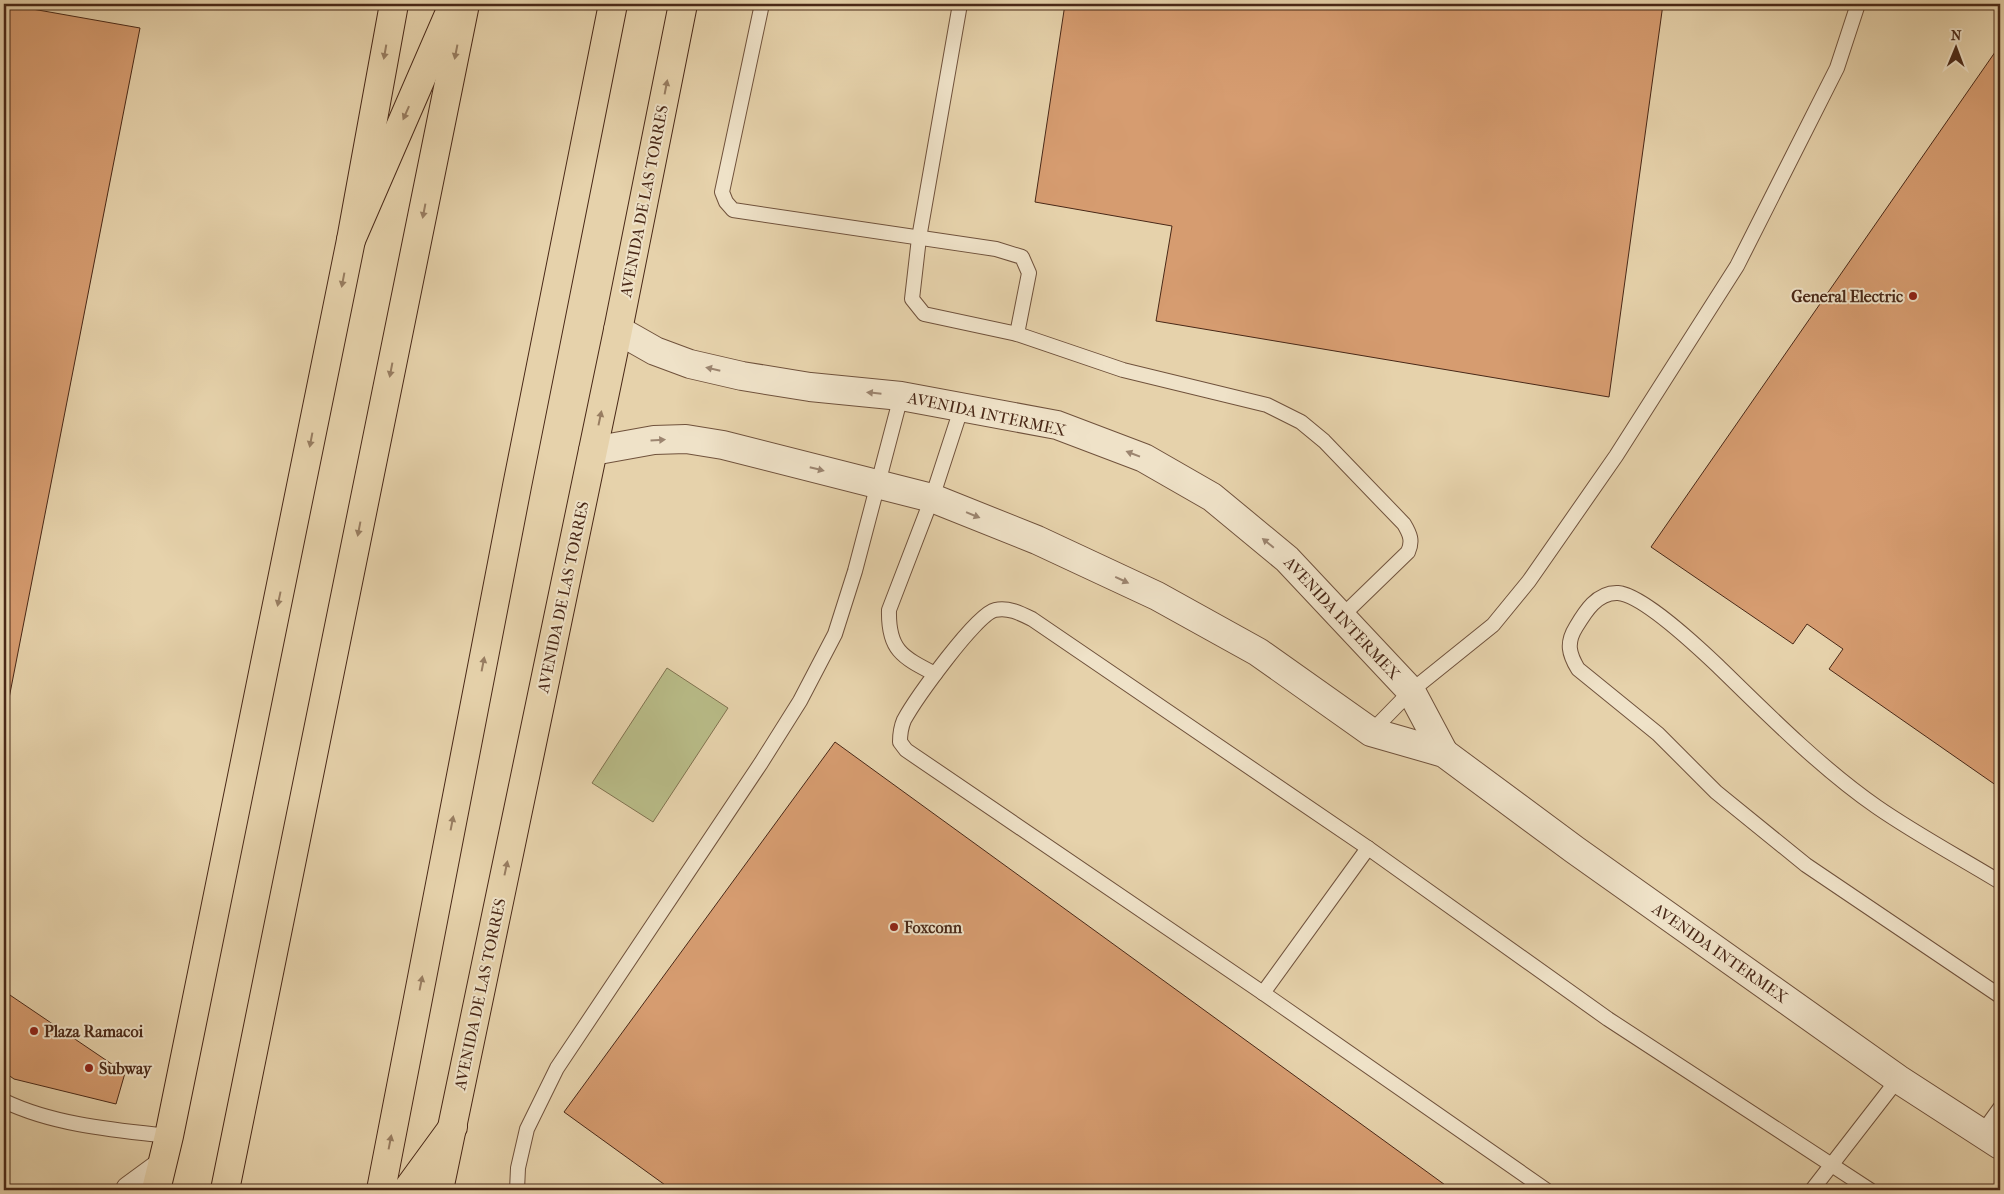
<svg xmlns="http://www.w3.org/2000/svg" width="2004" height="1194" font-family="'IM FELL French Canon',serif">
<rect width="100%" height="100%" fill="#e6d2ab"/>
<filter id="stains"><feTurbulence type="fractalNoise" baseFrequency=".004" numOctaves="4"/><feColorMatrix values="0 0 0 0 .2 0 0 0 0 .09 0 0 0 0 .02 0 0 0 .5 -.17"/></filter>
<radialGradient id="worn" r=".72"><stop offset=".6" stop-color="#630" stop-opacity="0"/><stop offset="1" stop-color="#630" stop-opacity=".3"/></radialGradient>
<!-- green -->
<path fill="#b8bb87" stroke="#80724f" d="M667,668L728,708L653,822L592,783Z"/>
<!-- building -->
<g fill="#d69c70" stroke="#492817">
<path d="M4,4L140,28L4,724Z"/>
<path d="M1065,4H1663L1609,397L1156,321L1172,226L1035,202Z"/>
<path d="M2000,45V788L1829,669L1843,649L1807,624L1793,644L1651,547Z"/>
<path d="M835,742L1452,1190H672L564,1112Z"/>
<path d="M4,991L125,1073L116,1104L14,1079L4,1072Z"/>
</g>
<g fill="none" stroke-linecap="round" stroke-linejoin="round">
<defs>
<g id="service">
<path d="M762,4L722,192L726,202L733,210L996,249L1022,257L1029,273L1017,334"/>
<path d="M960,4L919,238L912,299L924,314L1017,334L1123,370L1267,405L1301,422L1324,441L1404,524C1410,534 1413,541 1408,552L1342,616"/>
<path d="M935,674C902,657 888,650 889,610L932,498L962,406"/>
<path d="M1371,732L1411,691L1493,625L1529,581L1616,456L1737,266L1837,68L1858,4"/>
<path d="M2000,882C1959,857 1916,834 1877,807C1822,769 1766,713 1718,666C1699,648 1643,595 1618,593C1597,592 1585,612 1576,627C1566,643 1569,654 1578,669L1658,734L1716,792L1806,865L2000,996"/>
<path d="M1263,993L1368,848"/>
<path d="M4,1101C54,1125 114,1130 169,1136"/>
<path d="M1982,1133L2000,1108"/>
<path d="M517,1190L518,1168L527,1129L557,1068L761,763L800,701L835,634L855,571L901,396"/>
<path d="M1546,1190L1263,993L906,750L900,742C900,734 901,727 904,720C915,700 976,614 995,610C1008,607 1020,613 1032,619L1368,848L1608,1019L1870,1190"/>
<path d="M1812,1190L1898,1079"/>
</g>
<g id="minor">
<path d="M618,330L655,351L690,364L742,376L810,387L901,396L1057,425L1144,458L1212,497L1287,559L1411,691L1444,753"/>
<path d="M593,451L654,440L686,439L723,445L932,498L1037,540L1157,596L1258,652L1371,732L1444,753L1575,850L1898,1079L2000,1145"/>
</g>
<path id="tertiary" d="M130,1190L160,1168"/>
<g id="primary">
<path d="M156,1190L169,1136L351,240L394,4"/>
<path d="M439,1190L618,330L683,4"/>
</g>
<g id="trunk">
<path d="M351,240L453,5"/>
<path d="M225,1190L465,4"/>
<path d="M381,1190L517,486L613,4"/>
<path d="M407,1190L453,1127"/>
</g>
</defs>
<!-- service casing -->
<use href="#service" stroke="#70523c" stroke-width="16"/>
<!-- minor casing -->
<use href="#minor" stroke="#70523c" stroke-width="30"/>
<!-- tertiary casing -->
<use href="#tertiary" stroke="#70523c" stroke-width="30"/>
<!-- primary casing -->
<use href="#primary" stroke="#492817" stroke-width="30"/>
<!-- trunk casing -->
<use href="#trunk" stroke="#492817" stroke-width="30"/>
<!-- service -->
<use href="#service" stroke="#efe2c8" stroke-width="14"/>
<!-- minor -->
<use href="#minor" stroke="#efe2c8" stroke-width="28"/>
<!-- tertiary -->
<use href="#tertiary" stroke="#efe2c8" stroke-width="28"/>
<!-- primary -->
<use href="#primary" stroke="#e6d2ab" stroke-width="28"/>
<!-- trunk -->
<use href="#trunk" stroke="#e6d2ab" stroke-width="28"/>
</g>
<!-- one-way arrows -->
<defs><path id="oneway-solid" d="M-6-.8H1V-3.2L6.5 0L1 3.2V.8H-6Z" transform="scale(1.25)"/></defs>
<g fill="#987d61">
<use href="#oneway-solid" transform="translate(385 52) rotate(100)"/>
<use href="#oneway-solid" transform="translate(456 52) rotate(101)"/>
<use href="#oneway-solid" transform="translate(666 87) rotate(-79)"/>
<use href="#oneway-solid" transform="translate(406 113) rotate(114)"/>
<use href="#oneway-solid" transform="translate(424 211) rotate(101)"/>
<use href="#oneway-solid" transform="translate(343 280) rotate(101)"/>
<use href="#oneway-solid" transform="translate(391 370) rotate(101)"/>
<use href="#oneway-solid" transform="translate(600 418) rotate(-78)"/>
<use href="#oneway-solid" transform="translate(311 440) rotate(101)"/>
<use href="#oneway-solid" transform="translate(359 529) rotate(101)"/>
<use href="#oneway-solid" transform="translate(279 599) rotate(102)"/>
<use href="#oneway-solid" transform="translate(483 664) rotate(-79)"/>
<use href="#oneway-solid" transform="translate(452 823) rotate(-79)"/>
<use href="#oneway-solid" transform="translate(506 868) rotate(-78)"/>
<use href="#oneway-solid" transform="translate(421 983) rotate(-79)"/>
<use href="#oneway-solid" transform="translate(390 1142) rotate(-79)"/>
</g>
<g fill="#9c8570">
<use href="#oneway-solid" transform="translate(713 369) rotate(-167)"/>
<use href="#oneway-solid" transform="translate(874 393) rotate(-174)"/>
<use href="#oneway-solid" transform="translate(658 440) rotate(-4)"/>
<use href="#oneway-solid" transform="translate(1133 454) rotate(-159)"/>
<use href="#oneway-solid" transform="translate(817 469) rotate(14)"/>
<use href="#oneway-solid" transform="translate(973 515) rotate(22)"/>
<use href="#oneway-solid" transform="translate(1268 543) rotate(-141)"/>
<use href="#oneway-solid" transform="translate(1122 580) rotate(25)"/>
</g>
<!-- markers -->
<g fill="#8f2418" stroke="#efe2c8" stroke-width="2">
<circle cx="1913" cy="296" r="5"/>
<circle cx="894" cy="927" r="5"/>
<circle cx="34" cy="1031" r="5"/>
<circle cx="89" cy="1068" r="5"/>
</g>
<g text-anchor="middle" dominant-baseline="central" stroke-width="4" stroke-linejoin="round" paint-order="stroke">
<!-- street labels -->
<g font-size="16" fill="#492817" stroke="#efe2c8">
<text transform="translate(644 201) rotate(-79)">AVENIDA DE LAS TORRES</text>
<text transform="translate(987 414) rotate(12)">AVENIDA INTERMEX</text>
<text transform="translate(563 597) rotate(-78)">AVENIDA DE LAS TORRES</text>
<text transform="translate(1342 618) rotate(47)">AVENIDA INTERMEX</text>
<text transform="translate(1720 953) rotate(35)">AVENIDA INTERMEX</text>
<text transform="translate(480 994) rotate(-78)">AVENIDA DE LAS TORRES</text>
</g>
<!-- poi labels -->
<g font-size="16" font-weight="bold" fill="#492817" stroke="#efe2c8" text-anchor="start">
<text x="1903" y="296" text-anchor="end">General Electric</text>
<text x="904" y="927">Foxconn</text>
<text x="44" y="1031">Plaza Ramacoi</text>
<text x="99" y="1068">Subway</text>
</g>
</g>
<!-- margin -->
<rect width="2004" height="1194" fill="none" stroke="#e6d2ab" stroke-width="20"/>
<rect x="5" y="5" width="1994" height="1184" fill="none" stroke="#492817" stroke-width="2.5"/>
<rect x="10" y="10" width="1984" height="1174" fill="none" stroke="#492817"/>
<!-- north arrow -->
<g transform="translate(1956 48) rotate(1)" stroke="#efe2c8" stroke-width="4" paint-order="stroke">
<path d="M0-4L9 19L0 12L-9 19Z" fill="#492817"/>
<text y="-8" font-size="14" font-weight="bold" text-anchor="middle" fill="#492817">N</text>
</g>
<rect width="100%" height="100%" filter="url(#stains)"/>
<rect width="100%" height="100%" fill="url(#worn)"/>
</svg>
